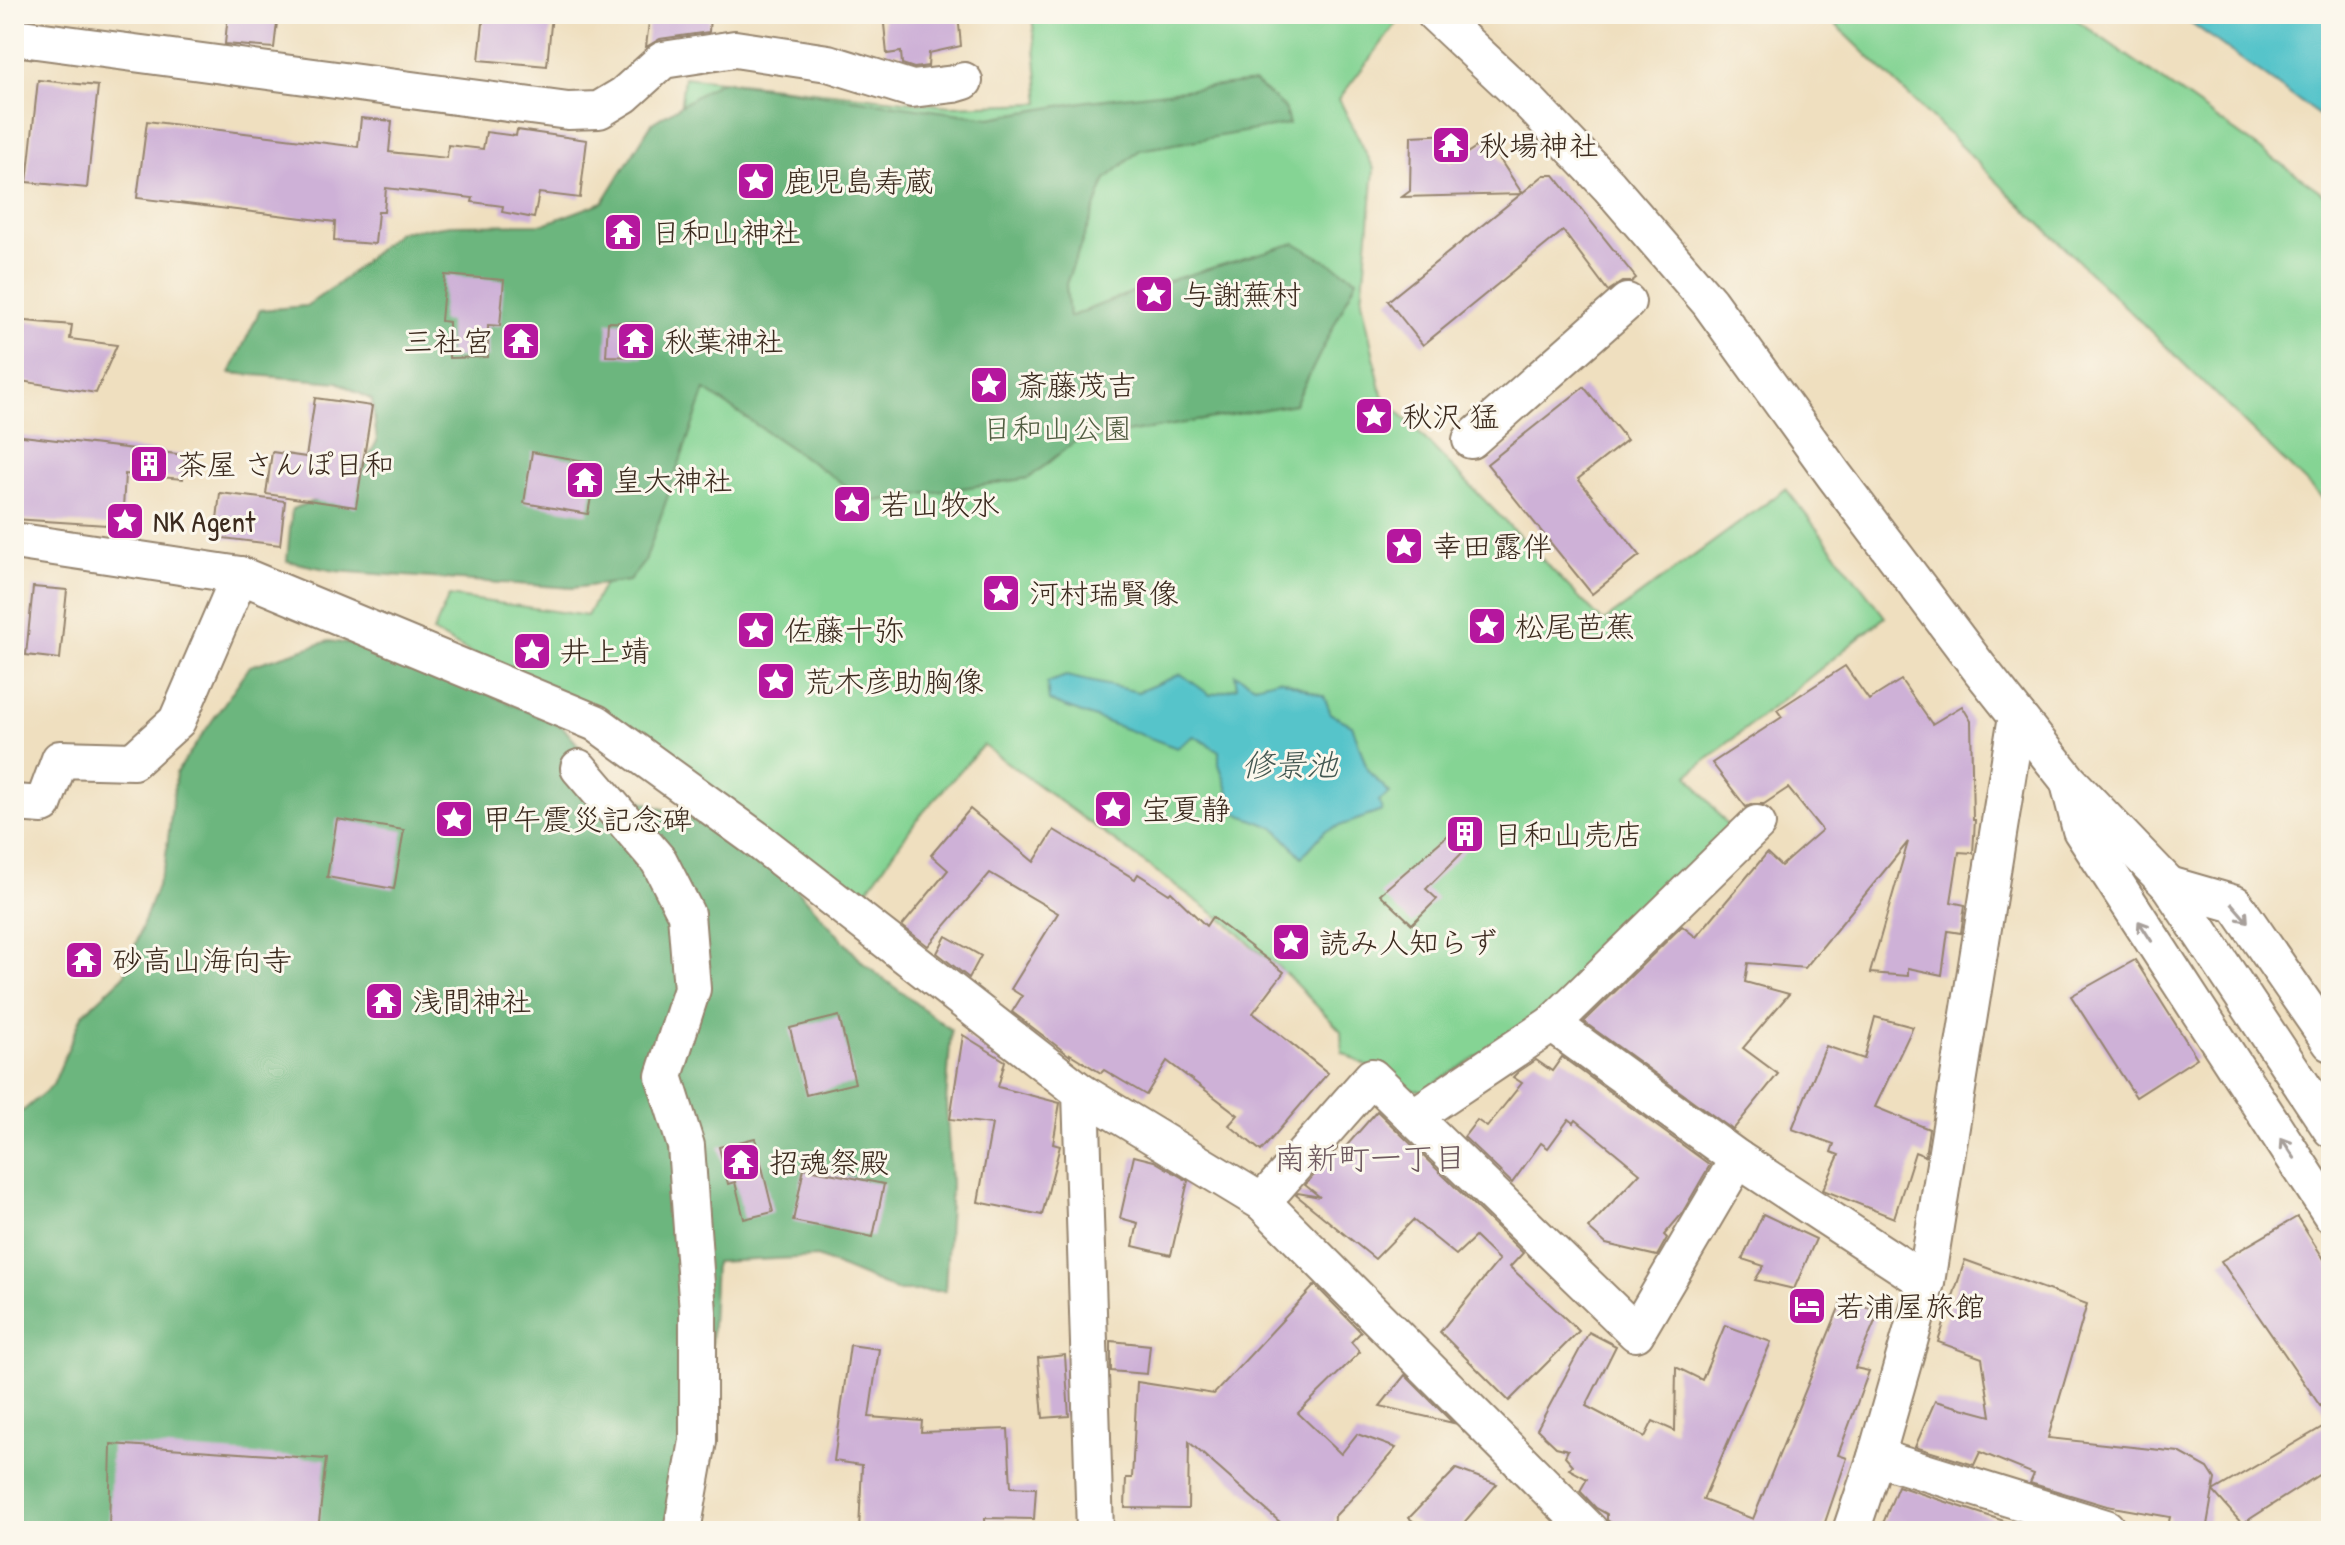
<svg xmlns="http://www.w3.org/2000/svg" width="2345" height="1545" font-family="'Patrick Hand','Klee One',sans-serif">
<rect width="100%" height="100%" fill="#fbf7ec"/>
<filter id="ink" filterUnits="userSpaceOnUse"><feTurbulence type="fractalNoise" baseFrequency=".0125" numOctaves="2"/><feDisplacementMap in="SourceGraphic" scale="16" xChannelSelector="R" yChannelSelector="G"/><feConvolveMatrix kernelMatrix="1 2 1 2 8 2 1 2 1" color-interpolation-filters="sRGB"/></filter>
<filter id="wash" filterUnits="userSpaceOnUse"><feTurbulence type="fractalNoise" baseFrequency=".006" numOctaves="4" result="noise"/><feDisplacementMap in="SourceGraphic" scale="32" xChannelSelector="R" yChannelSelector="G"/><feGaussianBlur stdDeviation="1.8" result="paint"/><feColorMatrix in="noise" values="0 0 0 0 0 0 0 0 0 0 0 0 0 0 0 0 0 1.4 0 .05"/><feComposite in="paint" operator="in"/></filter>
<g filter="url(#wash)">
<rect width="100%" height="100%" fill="#efdfbf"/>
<!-- green -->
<g fill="#85d494" stroke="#607f59" stroke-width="2">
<path d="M1032,14H1404L1339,99L1374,169L1362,300L1382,395L1603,622L1786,489L1885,617L1688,775L1730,829L1554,1006L1423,1091L1407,1089L1342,1052L1341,1031L1284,972L1254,948L1231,926L983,745L918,818L851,913L628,740L433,632L449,596L587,616L677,448L667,220L684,77L950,106L1040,103Z"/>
<path d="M1825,14H2068L2331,199V507Z"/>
</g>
<!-- forest -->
<g fill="#6cb67e" stroke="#54704e" stroke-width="2">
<path d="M721,81L990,118L1088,101L1254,82L1284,107L1289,124L1140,150L1106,179L1066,284L1069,317L1138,290L1295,243L1357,279L1295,404L1074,442L1029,478L870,502L705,390L645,561L629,581L572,588L335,571L287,561L292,509L353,487L377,441L372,400L338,382L230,373L260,310L306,306L338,284L398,232L451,225L544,224L603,202L652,123Z"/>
<path d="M329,641L390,650L563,727L618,792L708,826L788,879L864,964L951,1030L946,1103L951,1184L945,1291H898L817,1257L715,1262L702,1531H14V1110L23,1111L53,1085L82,1015L124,976L165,864L176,773L250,666Z"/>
</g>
<!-- water -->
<g fill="#56c4ca" stroke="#487774" stroke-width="2">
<path d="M2179,14H2331V124Z"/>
<path d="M1181,674L1210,695L1237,687L1235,674L1255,685L1279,679L1324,696L1331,714L1352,725L1368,771L1390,793L1379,801L1382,811L1325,831L1302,857L1275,828L1236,813L1219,764V751L1194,736L1177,748L1049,701L1047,683L1066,676L1138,692Z"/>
</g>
<g id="blocks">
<!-- building -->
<g fill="#ceb1d7">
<path d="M228,14H278L274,48L225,44Z"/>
<path d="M484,14H552L547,66L479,60Z"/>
<path d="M650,14H710L709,32L660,39L646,47Z"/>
<path d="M883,14H958L961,46L929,53L928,66L914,68L902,64L901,52L887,54Z"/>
<path d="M38,80L98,86L87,188L27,182Z"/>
<path d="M361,118L392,121L389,152L447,158L448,145L483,149L486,132L516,136L517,130L587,140L580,198L539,193L534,218L502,212L503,206L472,202L473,198L386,188L384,212H378L375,244L334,241L335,222L137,198L147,121L358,147Z"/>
<path d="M1452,134L1450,164L1487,140L1522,193L1544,175H1554L1636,278L1631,282H1622L1608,291L1563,231L1423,345L1388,301L1521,194L1402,197L1410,191L1411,136Z"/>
<path d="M445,275L504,280L500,326L488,325V357L449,358V322L441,321Z"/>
<path d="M14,320L72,325L70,339L117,345L96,393L14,380Z"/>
<path d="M608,322L645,323L644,357L606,356Z"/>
<path d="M1584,387L1627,440L1578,479L1640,555L1592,594L1487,464Z"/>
<path d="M315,398L372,406L356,507L266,494L272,452L306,457Z"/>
<path d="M14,435L185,455L183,479L125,474L122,526L14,519Z"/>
<path d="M532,452L597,463L588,514L524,503Z"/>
<path d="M220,493L285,501L280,545L215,537Z"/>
<path d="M33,587L67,590L60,659L26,655Z"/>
<path d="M1845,666L1869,700L1901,680L1932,724L1962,706L1971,721L1973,820H1975L1973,853L1959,852L1951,902L1965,905L1961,933L1948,931L1942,975L1908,968V976L1870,973L1908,842L1805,968L1748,963L1745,982L1789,994L1743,1048L1778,1074L1733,1130L1584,1022L1682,926L1696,937L1767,853L1781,866L1822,830L1788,788L1764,804H1753L1746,807L1712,763L1782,717L1777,710Z"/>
<path d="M970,809L1034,862L1054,830L1135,879L1138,874L1169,894L1171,892L1206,926L1212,917L1284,972L1253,1013L1328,1073L1261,1151L1229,1125L1238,1115L1167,1061L1146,1095L1104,1070L1101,1073L1070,1054V1056L1012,1012L1022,996L1011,989L1058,913L990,873L928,946L902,926L948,870L931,855Z"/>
<path d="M337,819L404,830L394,889L327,877Z"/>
<path d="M1455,829L1470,845L1426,889L1437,899L1412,924L1380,894Z"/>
<path d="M946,936L981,956L969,978L937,953Z"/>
<path d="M2135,960L2197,1058L2136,1097L2071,996Z"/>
<path d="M839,1016L855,1083L806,1095L790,1028Z"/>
<path d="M1875,1017L1913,1027L1875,1107L1929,1129L1925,1156L1915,1152L1894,1218L1823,1190L1839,1155L1831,1152L1834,1144L1792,1129L1826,1046L1864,1059Z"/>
<path d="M963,1035L1005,1061L998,1087L1060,1103L1053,1144L1060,1146L1042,1215L978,1202L992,1124L950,1119Z"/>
<path d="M1562,1057L1710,1165L1681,1215L1664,1235L1667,1238L1657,1256L1606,1244L1588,1228L1640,1173L1576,1120L1574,1123L1569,1119L1548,1148L1541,1143L1512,1183L1464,1137L1477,1120L1487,1127L1522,1083L1513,1077L1518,1072L1536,1060L1552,1071Z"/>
<path d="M1377,1111L1523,1253L1510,1267L1579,1331L1509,1401L1440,1332L1499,1260L1475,1237L1456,1255L1413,1220L1375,1259L1296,1195L1298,1193L1320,1197L1305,1185L1338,1148L1342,1151Z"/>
<path d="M755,1138L773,1212L744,1219L735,1182L728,1184L719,1147Z"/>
<path d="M1134,1156L1154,1161L1188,1181L1171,1255L1133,1246L1138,1223L1120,1218Z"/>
<path d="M804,1168L884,1184L873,1237L793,1221Z"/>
<path d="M1763,1214L1816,1239L1794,1289L1755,1280L1764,1266L1742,1259Z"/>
<path d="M2297,1217L2331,1270V1422L2221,1261Z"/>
<path d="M1965,1260L2087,1304L2048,1438L2179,1452L2208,1468L2215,1479L2206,1531H2188L2168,1526L2170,1517L2107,1506L2030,1483L2034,1474L1980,1452L1974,1465L1915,1447L1935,1401L1991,1416L1982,1358L1938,1342Z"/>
<path d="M1315,1285L1361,1332L1351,1342L1360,1352L1298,1413L1341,1454L1357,1434L1396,1448L1362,1488L1335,1516L1334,1531H1290L1189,1442L1188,1509L1125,1508L1126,1478H1132L1137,1382L1214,1394Z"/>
<path d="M1843,1298L1879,1312L1855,1368L1869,1371L1838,1455L1847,1458L1822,1531H1623L1607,1520V1514L1596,1508L1580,1491L1587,1479L1569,1469L1573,1465L1565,1456L1568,1450L1556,1447L1537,1429L1589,1332L1616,1346L1586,1406L1645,1437L1653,1421L1675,1431L1676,1367L1702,1380L1725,1325L1771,1342L1703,1500L1753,1519Z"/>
<path d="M1111,1341L1150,1345L1147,1374L1111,1371Z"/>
<path d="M850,1345L879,1349L869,1417L922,1421L921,1432L1008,1429L1011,1487L1036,1488L1034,1519L985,1518V1531H859L862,1465L834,1461Z"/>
<path d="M1065,1355L1069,1416L1043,1418L1038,1358Z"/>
<path d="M1405,1375L1453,1423L1380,1406Z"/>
<path d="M2331,1422V1467L2242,1524L2213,1491Z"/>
<path d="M111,1444L326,1459L318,1531H109Z"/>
<path d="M1456,1469L1497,1484L1457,1531H1426L1409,1518Z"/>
<path d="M1898,1486L2016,1525L2015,1531H1880Z"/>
</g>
</g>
</g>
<g filter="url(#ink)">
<use href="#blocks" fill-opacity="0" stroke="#95846e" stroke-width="2"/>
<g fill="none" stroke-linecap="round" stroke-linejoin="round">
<defs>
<g id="minor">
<path d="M1435,14L1531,104L1609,186L1709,302L1834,475L1980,669L2068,780L2169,885L2331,1129"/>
<path d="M14,37L568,111L599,110L624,95L663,60L735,49L828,63L912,89L954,84L964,81"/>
<path d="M1471,440L1627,302"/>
<path d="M14,541L240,575L596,723L755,838L1081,1092L1262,1202L1590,1531"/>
<path d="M579,768L659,861L686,914L692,989L664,1076L686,1146L698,1312V1441L682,1531"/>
<path d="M2069,783L2081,830L2331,1214"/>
<path d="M14,803L43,805L60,759L133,761L177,721L240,575"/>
<path d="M2169,885L2235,904L2331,1043"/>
<path d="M1552,1024L1738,1159"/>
<path d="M1081,1092L1095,1531"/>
<path d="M1413,1117L1552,1024L1757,824"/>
<path d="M1262,1202L1372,1077L1636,1333L1738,1159L1926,1282"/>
<path d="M1876,1457L2106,1528V1531"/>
<path d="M1851,1531L1876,1457L1926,1282L2017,716"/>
</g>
</defs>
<!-- minor casing -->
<use href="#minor" stroke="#95846e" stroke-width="40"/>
<!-- minor -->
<use href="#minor" stroke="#fff" stroke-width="36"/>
</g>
<!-- one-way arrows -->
<defs><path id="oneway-shaft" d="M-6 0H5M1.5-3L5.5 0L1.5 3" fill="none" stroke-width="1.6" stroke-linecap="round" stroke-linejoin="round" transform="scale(2)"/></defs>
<g stroke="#a79f9a">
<use href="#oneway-shaft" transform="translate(2240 913) rotate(49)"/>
<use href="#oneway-shaft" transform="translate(2145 931) rotate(-123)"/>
<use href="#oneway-shaft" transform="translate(2288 1148) rotate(-123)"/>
</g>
</g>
<!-- icons -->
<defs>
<symbol id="temple-square" viewBox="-11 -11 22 22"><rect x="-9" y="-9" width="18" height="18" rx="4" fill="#b5179e" stroke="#fbf7ec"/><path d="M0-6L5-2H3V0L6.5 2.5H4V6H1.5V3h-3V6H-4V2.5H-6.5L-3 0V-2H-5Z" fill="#fff"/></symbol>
<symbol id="sight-square" viewBox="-11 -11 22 22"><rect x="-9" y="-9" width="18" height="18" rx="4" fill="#b5179e" stroke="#fbf7ec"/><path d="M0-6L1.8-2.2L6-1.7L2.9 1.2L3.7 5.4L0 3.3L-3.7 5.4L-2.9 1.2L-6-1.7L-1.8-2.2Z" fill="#fff"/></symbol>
<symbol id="building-square" viewBox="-11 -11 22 22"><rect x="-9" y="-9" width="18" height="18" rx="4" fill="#b5179e" stroke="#fbf7ec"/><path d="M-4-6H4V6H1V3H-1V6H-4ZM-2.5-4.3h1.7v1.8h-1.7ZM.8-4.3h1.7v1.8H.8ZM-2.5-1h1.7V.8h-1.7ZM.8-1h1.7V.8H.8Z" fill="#fff"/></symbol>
<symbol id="hotel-square" viewBox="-11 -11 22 22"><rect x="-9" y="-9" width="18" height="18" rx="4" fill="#b5179e" stroke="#fbf7ec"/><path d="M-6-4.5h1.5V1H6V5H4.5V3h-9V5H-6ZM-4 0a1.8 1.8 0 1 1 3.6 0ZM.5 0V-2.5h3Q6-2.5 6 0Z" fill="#fff"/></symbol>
</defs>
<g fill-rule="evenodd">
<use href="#temple-square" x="1429" y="123" width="44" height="44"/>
<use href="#sight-square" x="734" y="159" width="44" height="44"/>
<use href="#temple-square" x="601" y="210" width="44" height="44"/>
<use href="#sight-square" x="1132" y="272" width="44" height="44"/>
<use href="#temple-square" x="499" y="319" width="44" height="44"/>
<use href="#temple-square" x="614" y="319" width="44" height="44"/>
<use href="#sight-square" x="967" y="363" width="44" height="44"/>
<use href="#sight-square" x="1352" y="394" width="44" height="44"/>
<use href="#building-square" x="127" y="442" width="44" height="44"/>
<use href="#temple-square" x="563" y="458" width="44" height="44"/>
<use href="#sight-square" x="830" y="482" width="44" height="44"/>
<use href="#sight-square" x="103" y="499" width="44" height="44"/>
<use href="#sight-square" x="1382" y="524" width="44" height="44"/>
<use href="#sight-square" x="979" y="571" width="44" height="44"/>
<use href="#sight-square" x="1465" y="604" width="44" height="44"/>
<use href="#sight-square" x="734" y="608" width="44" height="44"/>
<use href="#sight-square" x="510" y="629" width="44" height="44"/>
<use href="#sight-square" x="754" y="659" width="44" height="44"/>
<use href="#sight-square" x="1091" y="787" width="44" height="44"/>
<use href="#sight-square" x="432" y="797" width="44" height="44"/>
<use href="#building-square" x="1443" y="812" width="44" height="44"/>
<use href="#sight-square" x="1269" y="920" width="44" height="44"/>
<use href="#temple-square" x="62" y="938" width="44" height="44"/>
<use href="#temple-square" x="362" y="979" width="44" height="44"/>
<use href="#temple-square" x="719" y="1140" width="44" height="44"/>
<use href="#hotel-square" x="1785" y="1284" width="44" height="44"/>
</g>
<g text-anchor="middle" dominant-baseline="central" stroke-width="6" stroke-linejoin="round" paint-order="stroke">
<!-- poi labels -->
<g font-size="30" fill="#3b2a1e" stroke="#fbf7ec" text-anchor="start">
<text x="1479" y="145">秋場神社</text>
<text x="784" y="181">鹿児島寿蔵</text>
<text x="651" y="232">日和山神社</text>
<text x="1182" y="294">与謝蕪村</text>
<text x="493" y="341" text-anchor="end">三社宮</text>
<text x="664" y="341">秋葉神社</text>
<text x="1017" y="385">斎藤茂吉</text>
<text x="1402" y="416">秋沢 猛</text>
<text x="177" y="464">茶屋 さんぽ日和</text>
<text x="613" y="480">皇大神社</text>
<text x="880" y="504">若山牧水</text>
<text x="153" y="521">NK Agent</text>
<text x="1432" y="546">幸田露伴</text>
<text x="1029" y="593">河村瑞賢像</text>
<text x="1515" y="626">松尾芭蕉</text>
<text x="784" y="630">佐藤十弥</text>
<text x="560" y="651">井上靖</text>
<text x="804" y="681">荒木彦助胸像</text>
<text x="1141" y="809">宝夏静</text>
<text x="482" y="819">甲午震災記念碑</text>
<text x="1493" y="834">日和山売店</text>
<text x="1319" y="942">読み人知らず</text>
<text x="112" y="960">砂高山海向寺</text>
<text x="412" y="1001">浅間神社</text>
<text x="769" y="1162">招魂祭殿</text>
<text x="1835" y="1306">若浦屋旅館</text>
</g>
<!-- park labels -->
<g font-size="30" fill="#515d41" stroke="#fbf7ec">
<text x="1057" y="428">日和山公園</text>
</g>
<!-- water labels -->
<g font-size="32" font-style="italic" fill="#435852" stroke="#fbf7ec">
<text x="1290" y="764">修景池</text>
</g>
<!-- neighbourhood labels -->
<g font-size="32" fill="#6e595f" stroke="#fbf7ec">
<text x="1370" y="1157">南新町一丁目</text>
</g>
</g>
<!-- margin -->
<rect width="2345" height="1545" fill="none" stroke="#fbf7ec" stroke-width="48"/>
</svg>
